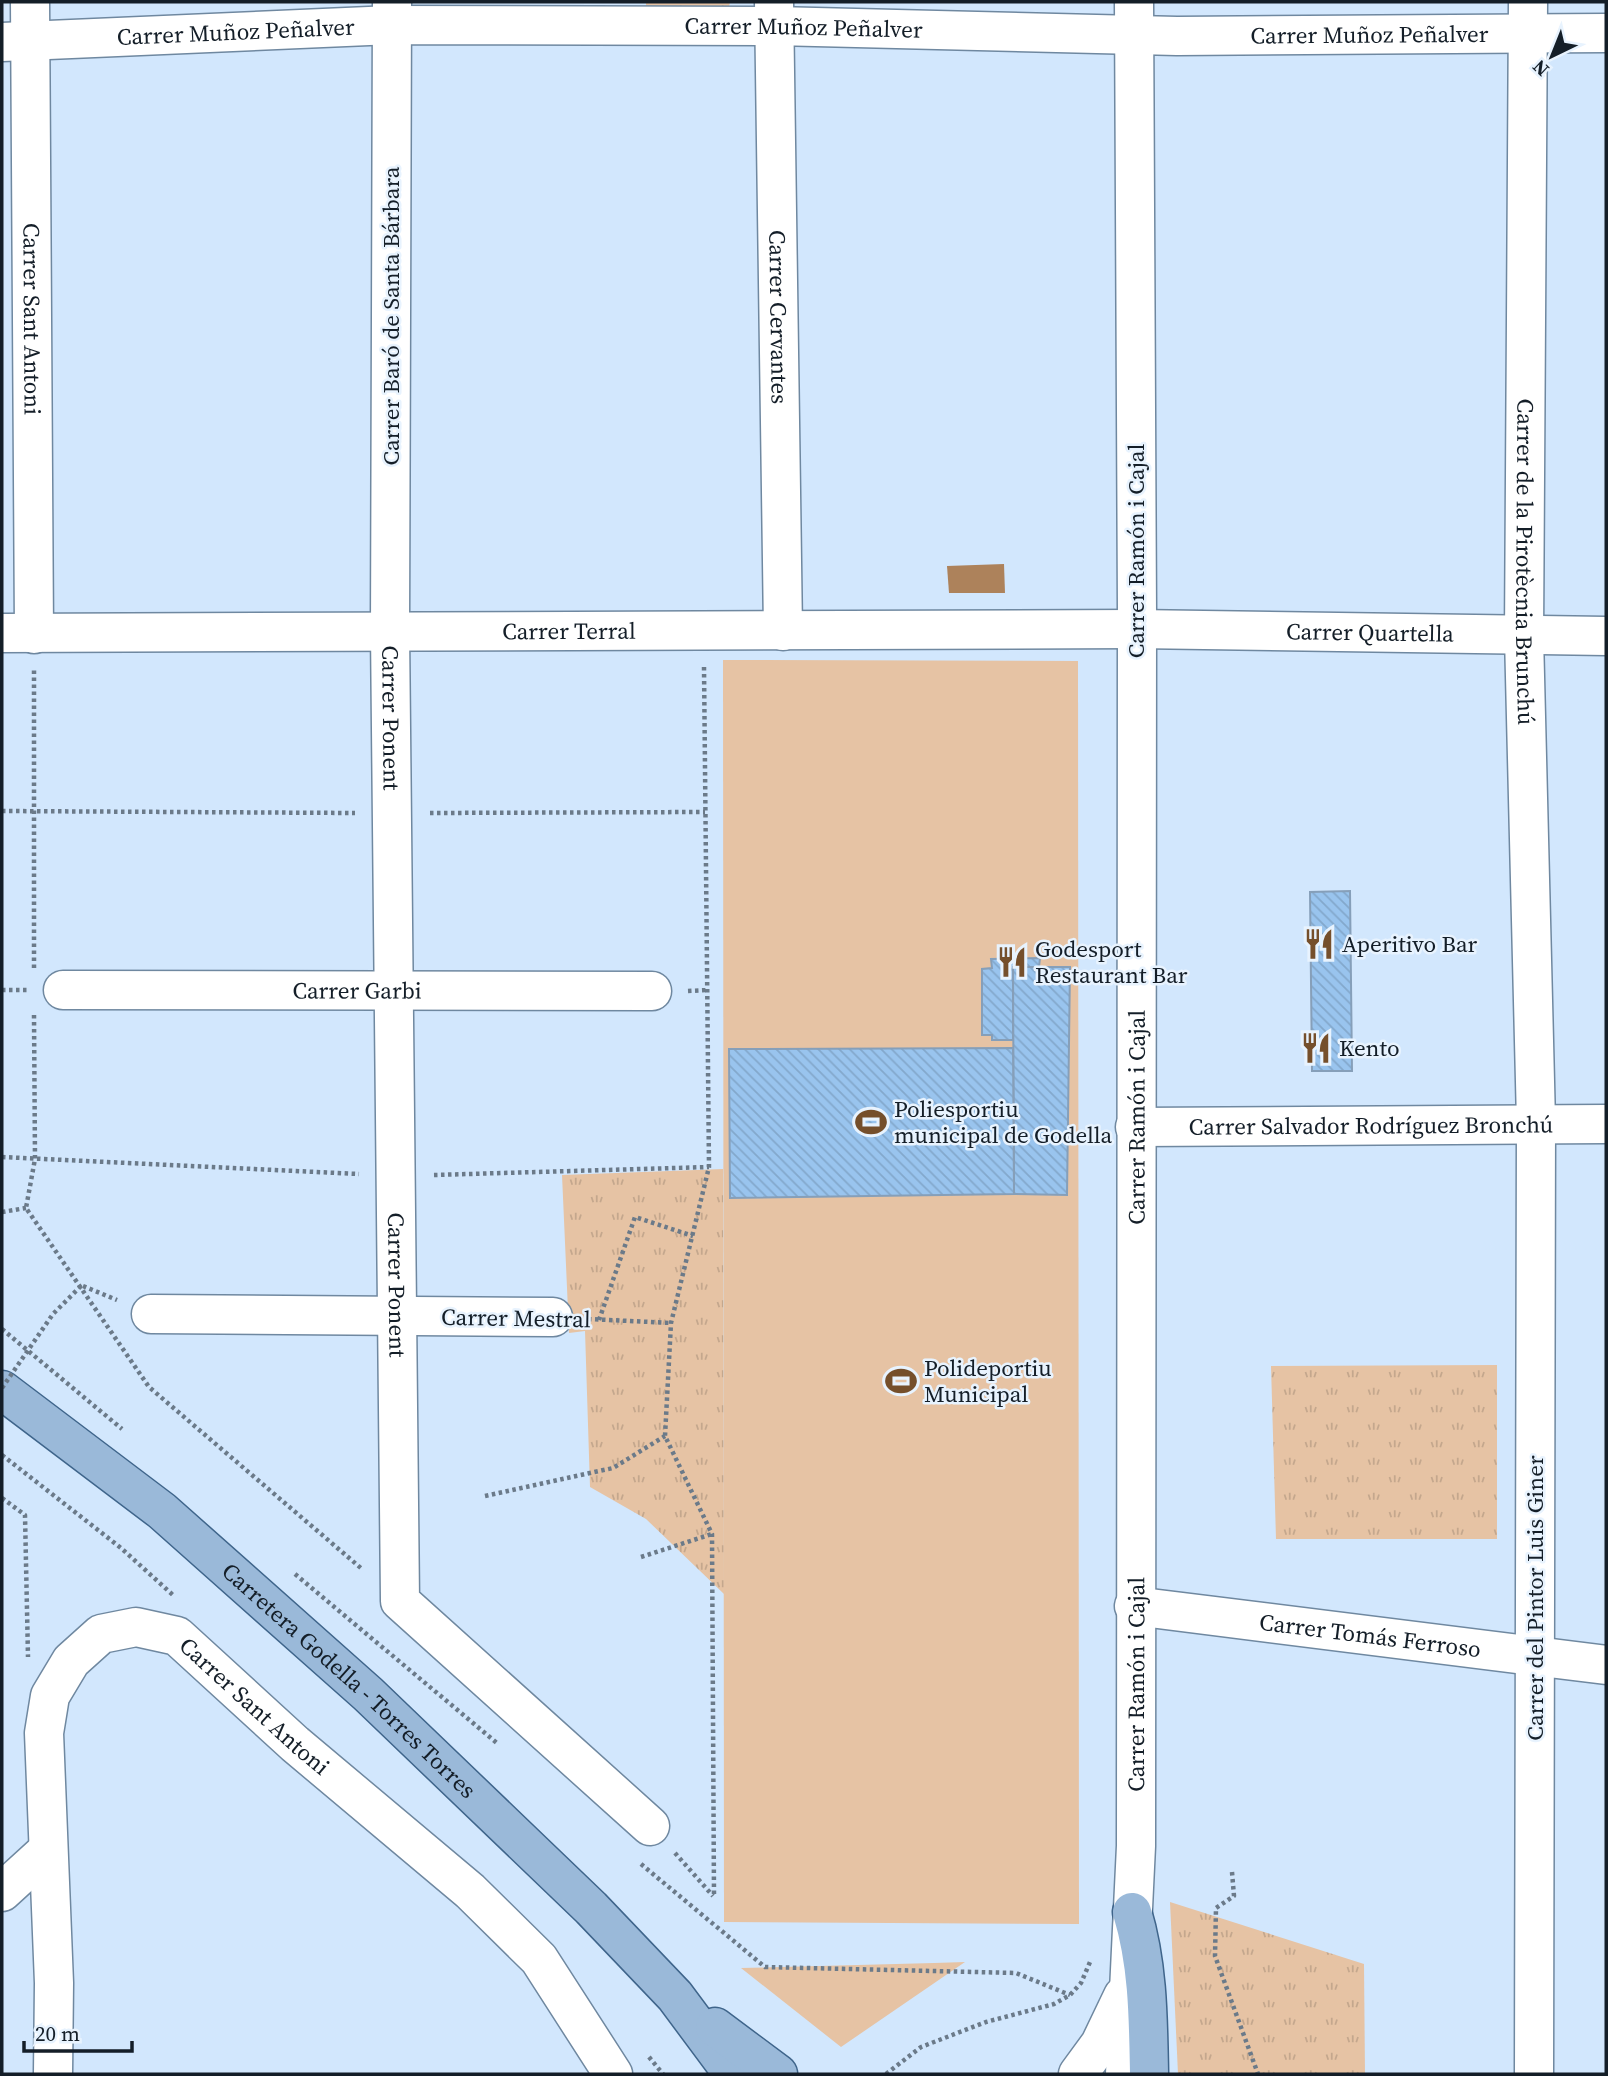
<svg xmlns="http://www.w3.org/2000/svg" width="1608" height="2076" font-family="'Source Serif 4',serif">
<defs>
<pattern id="park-tufts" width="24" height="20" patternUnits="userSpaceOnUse" patternTransform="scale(1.75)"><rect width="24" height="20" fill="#e6c3a4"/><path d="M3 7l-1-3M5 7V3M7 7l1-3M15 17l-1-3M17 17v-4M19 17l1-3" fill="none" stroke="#c4a78d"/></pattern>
<pattern id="building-back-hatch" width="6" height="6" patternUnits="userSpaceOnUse" patternTransform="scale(1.75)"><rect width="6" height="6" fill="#99c4ee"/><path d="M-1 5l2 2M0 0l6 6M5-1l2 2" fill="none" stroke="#83a8cc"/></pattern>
</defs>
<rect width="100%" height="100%" fill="#d2e7fd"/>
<!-- park -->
<g fill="url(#park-tufts)">
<path d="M646,2H730L728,12L646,17Z"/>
<path d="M723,1169L724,1594L646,1519L590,1487L585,1331L569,1333L562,1175Z"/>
<path d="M1497,1365V1539H1276L1271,1366Z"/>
<path d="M1170,1902L1364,1964L1365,2074H1178Z"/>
</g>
<!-- pitch -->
<g fill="#e6c3a4">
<path d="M723,660L1078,661L1079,1924L724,1922Z"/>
<path d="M965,1962L841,2047L741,1968L934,1963Z"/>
</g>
<!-- water -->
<path fill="#ad825b" d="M1004,564L1005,593H949L947,566Z"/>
<!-- building -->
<g fill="url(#building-back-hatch)" stroke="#869fb9" stroke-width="2">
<path d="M1350,891L1352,1071H1312L1310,892Z"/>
<path d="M1040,958L1039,967H1013V1040H992V1035H982V969L992,968L991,959Z"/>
<path d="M1013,967H1070L1067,1195L1014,1194Z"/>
<path d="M1013,1048L1014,1194L730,1198L729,1049Z"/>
</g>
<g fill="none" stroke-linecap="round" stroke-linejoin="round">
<defs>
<g id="minor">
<path id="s1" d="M30,2L34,634"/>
<path id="s2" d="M392,2L390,631L400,1601L650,1826"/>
<path id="s3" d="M774,2L783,631"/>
<path id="s4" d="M1528,2L1524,636L1536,1122L1534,2074"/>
<path id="s5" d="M2,42L392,25L775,26L1177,36L1606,33"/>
<path id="s6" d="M2,633L1136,629L1606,636"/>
<path id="s7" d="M63,990L652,991"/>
<path id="s8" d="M1135,1127L1606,1124"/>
<path d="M151,1314L553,1317"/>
<path id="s9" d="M1134,1606L1606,1665"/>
<path d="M2,1892L48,1850"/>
<path id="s10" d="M53,2074L54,1983L44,1733L50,1696L71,1661L101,1634L136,1627L177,1636L295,1744L470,1891L539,1959L613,2074"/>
<path d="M1078,2074L1100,2044L1123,1996"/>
<path id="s11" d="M1125,2074L1136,1846L1137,614L1134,2"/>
</g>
<g id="major">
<path id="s12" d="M2,1390L162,1511L368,1694L591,1908L675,1996L733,2074"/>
<path d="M1132,1912C1148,1965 1148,2019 1149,2074"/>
<path d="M715,2027L778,2074"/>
</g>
</defs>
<!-- minor casing -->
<use href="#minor" stroke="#6f88a0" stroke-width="41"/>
<!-- major casing -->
<use href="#major" stroke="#3f658b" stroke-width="41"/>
<!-- path -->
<g stroke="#6b7a89" stroke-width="4.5" stroke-dasharray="3.5 3.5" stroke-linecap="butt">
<path d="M704,667L709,1167L671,1323L665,1436L712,1534L714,1896"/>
<path d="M2,811L355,813"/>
<path d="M430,813L705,812"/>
<path d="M34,968V669"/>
<path d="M2,990H27"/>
<path d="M688,991L708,990"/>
<path d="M34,1015L35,1159L26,1208L149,1387L362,1569"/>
<path d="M2,1157L359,1174"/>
<path d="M434,1175L709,1167"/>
<path d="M2,1212L26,1208"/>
<path d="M83,1286L117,1300"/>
<path d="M588,1319L671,1323"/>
<path d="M599,1320L635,1217L693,1236"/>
<path d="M2,1329L122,1429"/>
<path d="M2,1455L121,1548L174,1596"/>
<path d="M485,1496L613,1468L665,1436"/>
<path d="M2,1498L25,1515L28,1657"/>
<path d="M641,1557L712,1534"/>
<path d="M295,1574L498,1744"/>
<path d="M675,1853L713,1896"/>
<path d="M641,1864L765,1967L1016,1973L1070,1995"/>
<path d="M1232,1872L1234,1896L1216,1908L1215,1956L1258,2074"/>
<path d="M649,2057L663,2074"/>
<path d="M886,2074L921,2047L986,2022L1054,2004L1070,1995L1081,1983L1090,1962"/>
</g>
<!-- minor -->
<use href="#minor" stroke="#fff" stroke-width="38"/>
<!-- major -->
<use href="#major" stroke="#9ab9d9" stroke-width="38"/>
<!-- path-bridge -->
<path stroke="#6b7a89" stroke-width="4.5" stroke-dasharray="3.5 3.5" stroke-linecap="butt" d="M2,1388L53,1314L82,1285"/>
</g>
<!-- icons -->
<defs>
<symbol id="restaurant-bare" viewBox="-9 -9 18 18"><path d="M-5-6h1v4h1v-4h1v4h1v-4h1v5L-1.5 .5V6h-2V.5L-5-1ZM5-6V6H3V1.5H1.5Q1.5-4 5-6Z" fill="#754f2b" stroke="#e8f3fe" stroke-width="2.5" paint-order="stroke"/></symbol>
<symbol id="stadium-bare" viewBox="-9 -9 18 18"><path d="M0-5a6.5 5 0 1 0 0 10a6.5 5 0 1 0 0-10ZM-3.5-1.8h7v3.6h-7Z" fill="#754f2b" stroke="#e8f3fe" stroke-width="2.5" paint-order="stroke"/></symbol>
</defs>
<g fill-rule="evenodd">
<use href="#restaurant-bare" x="1297" y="922" width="44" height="44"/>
<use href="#restaurant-bare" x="990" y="940" width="44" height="44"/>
<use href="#restaurant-bare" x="1294" y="1026" width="44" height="44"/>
<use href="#stadium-bare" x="849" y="1100" width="44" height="44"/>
<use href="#stadium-bare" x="879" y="1359" width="44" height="44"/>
</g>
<g text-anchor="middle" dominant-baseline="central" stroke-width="5" stroke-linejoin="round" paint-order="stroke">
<!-- street labels -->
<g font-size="23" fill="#141e28" stroke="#e8f3fe">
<text stroke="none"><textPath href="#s5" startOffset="802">Carrer Muñoz Peñalver</textPath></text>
<text stroke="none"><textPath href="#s5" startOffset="234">Carrer Muñoz Peñalver</textPath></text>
<text stroke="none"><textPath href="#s5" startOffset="1368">Carrer Muñoz Peñalver</textPath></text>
<text transform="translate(391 316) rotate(-90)">Carrer Baró de Santa Bárbara</text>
<text stroke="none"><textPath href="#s3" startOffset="315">Carrer Cervantes</textPath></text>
<text stroke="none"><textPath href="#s1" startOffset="317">Carrer Sant Antoni</textPath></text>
<text transform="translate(1136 551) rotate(-90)">Carrer Ramón i Cajal</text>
<text stroke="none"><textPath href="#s4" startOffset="560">Carrer de la Pirotècnia Brunchú</textPath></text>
<text stroke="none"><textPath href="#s6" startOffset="567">Carrer Terral</textPath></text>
<text stroke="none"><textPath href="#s6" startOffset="1368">Carrer Quartella</textPath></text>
<text stroke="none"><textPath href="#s2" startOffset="716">Carrer Ponent</textPath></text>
<text stroke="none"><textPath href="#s7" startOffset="294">Carrer Garbi</textPath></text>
<text stroke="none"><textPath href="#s11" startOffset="957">Carrer Ramón i Cajal</textPath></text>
<text stroke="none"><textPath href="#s8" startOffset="236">Carrer Salvador Rodríguez Bronchú</textPath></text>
<text stroke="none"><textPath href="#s2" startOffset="1283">Carrer Ponent</textPath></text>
<text transform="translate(516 1318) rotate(1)">Carrer Mestral</text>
<text transform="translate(1535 1598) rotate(-90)">Carrer del Pintor Luis Giner</text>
<text stroke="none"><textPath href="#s9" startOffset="238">Carrer Tomás Ferroso</textPath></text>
<text stroke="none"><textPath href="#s12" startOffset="453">Carretera Godella - Torres Torres</textPath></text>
<text stroke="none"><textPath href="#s11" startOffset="390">Carrer Ramón i Cajal</textPath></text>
<text stroke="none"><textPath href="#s10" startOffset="642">Carrer Sant Antoni</textPath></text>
</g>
<!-- poi labels -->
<g font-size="23" fill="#141e28" stroke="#e8f3fe" text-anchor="start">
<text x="1342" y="944">Aperitivo Bar</text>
<text x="1035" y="949">Godesport<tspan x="1035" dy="26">Restaurant Bar</tspan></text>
<text x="1339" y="1048">Kento</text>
<text x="894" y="1109">Poliesportiu<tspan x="894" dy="26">municipal de Godella</tspan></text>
<text x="924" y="1368">Polideportiu<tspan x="924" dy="26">Municipal</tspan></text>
</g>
</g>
<!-- border -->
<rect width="1608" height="2076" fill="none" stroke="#141e28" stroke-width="7"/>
<!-- north arrow -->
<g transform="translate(1552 56) rotate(223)" stroke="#e8f3fe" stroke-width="5" paint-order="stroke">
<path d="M0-5L12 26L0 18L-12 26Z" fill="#141e28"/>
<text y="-10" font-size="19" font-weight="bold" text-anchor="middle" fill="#141e28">N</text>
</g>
<!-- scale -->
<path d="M24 2041v10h108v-10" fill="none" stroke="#141e28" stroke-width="3.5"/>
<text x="35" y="2041" font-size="21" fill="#141e28" stroke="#e8f3fe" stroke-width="5" paint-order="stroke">20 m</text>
</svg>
